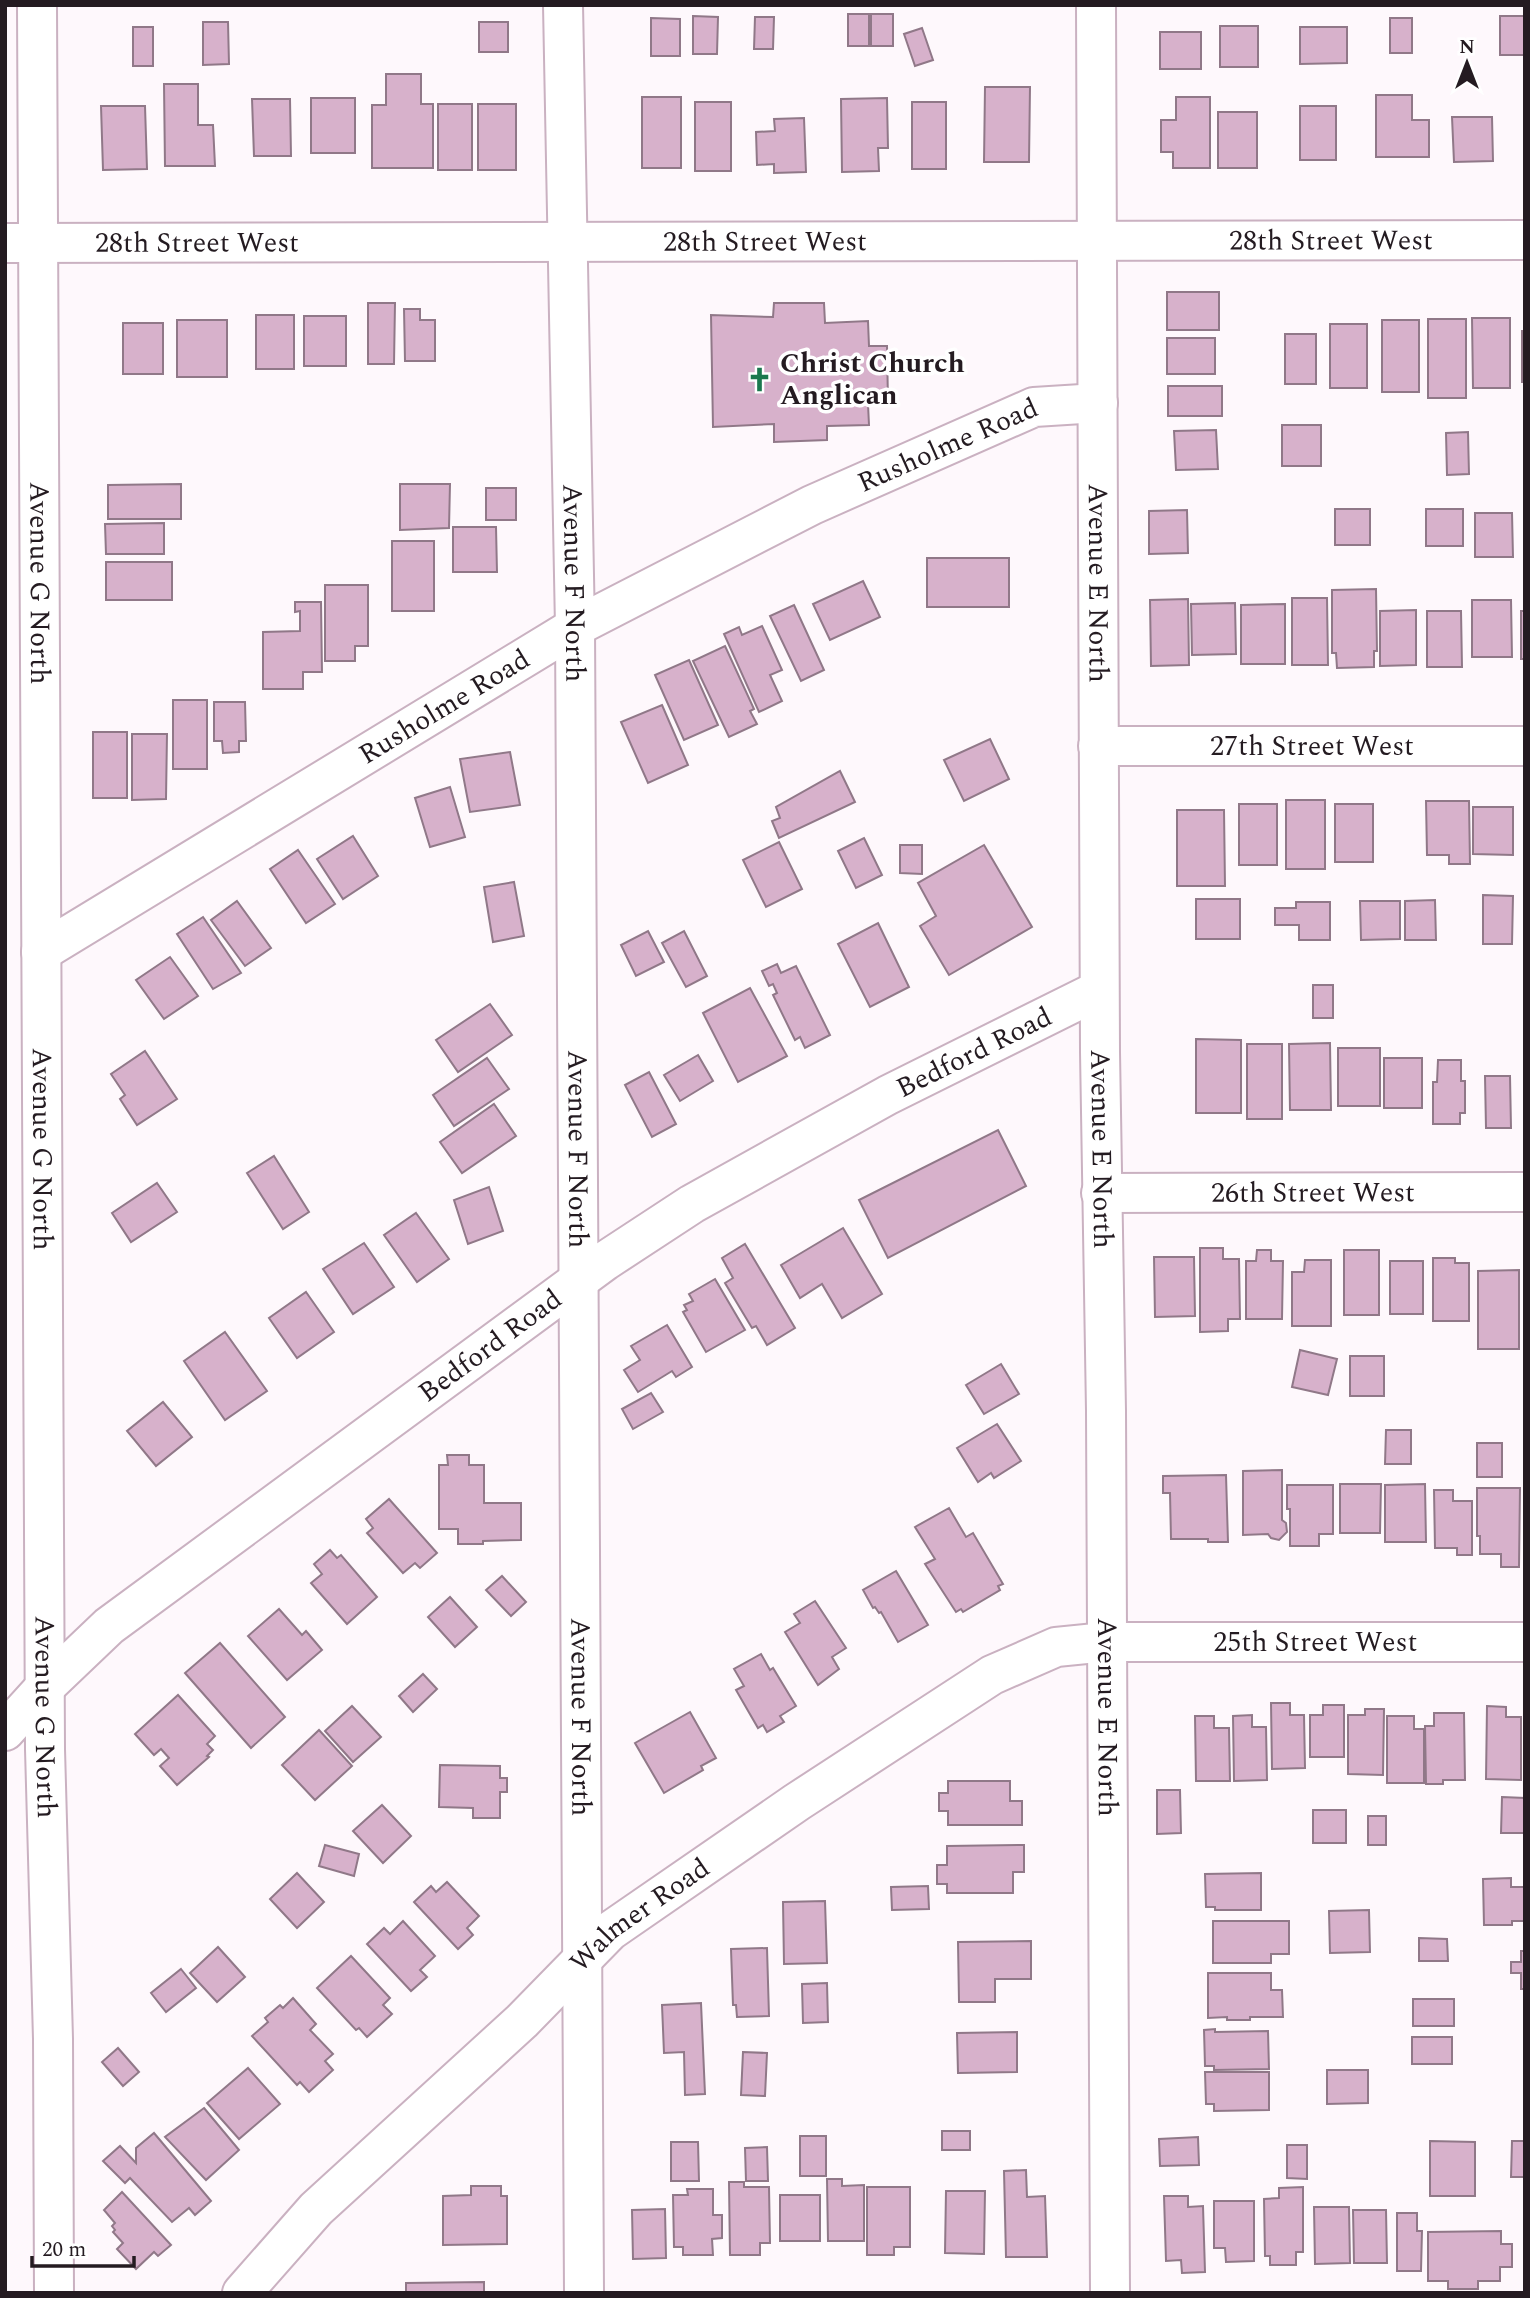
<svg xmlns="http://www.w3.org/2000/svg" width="1530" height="2298" font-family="Spectral,serif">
<rect width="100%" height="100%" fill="#fef8fc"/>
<!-- building -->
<g fill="#d7b1cb" stroke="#907888" stroke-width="2">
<rect x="848" y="14" width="21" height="32"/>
<rect x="871" y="14" width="22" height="32"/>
<path d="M693,16L718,17L717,54H693Z"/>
<rect x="1500" y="16" width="25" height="39"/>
<path d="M755,17H774L773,49H754Z"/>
<path d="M651,18L680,19V56H651Z"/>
<rect x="1390" y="18" width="22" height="35"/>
<path d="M203,22H228L229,64L203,65Z"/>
<rect x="479" y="22" width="29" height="30"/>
<rect x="1220" y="26" width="38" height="41"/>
<rect x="133" y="27" width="20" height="39"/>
<path d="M1300,27H1347V63L1300,64Z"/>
<path d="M922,28L933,60L915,66L904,34Z"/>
<rect x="1160" y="32" width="41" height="37"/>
<path d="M386,74H421V104H433V168H372V105H386Z"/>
<path d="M164,84H198V125H213L215,166H165Z"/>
<path d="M985,87H1030L1029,162H984Z"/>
<path d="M1376,95H1412V120H1429V157H1376Z"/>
<rect x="642" y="97" width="39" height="71"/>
<path d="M1176,97H1210V168H1173V152H1161V120H1176Z"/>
<rect x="311" y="98" width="44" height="55"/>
<path d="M887,98L888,148H878L879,171L842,172L841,99Z"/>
<path d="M252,99H290L291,156H254Z"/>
<rect x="695" y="102" width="36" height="69"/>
<rect x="912" y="102" width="34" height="67"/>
<rect x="438" y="104" width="34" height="66"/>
<rect x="478" y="104" width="38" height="66"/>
<path d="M101,106H145L147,169L103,170Z"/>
<rect x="1300" y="106" width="36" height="54"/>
<rect x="1218" y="112" width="39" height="56"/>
<path d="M1452,117H1492L1493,161L1454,162Z"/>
<path d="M804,118L806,172L774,173V164L757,165L756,132L775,131L774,119Z"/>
<rect x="1167" y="292" width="52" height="38"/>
<path d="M368,303H395L394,364H368Z"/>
<path d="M774,303H824L825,323L868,321L869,346H887L888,403L868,404L869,425L827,426V440L774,442V424L713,427L711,315L773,317Z"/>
<path d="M404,309H420V320H435V361H405Z"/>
<rect x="256" y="315" width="38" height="54"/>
<rect x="304" y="316" width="42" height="50"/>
<path d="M1472,318H1510V388H1473Z"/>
<rect x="1428" y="319" width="38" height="79"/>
<rect x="177" y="320" width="50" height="57"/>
<rect x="1382" y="320" width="37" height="72"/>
<rect x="123" y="323" width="40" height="51"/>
<rect x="1330" y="324" width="37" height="64"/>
<rect x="1522" y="331" width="3" height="51"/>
<rect x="1285" y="334" width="31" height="50"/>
<rect x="1167" y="338" width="48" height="36"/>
<rect x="1168" y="386" width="54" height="30"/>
<rect x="1282" y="425" width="39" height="41"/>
<path d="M1216,430L1218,469L1176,470L1174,431Z"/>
<path d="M1468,432L1469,474L1447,475L1446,433Z"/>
<path d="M181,484V519H108V485Z"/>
<path d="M400,484H450L449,528L400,530Z"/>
<rect x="486" y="488" width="30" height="32"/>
<rect x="1335" y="509" width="35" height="36"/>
<rect x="1426" y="509" width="37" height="37"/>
<path d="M1187,510L1188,553L1149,554V511Z"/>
<path d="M1475,513H1512L1513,557H1475Z"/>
<path d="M164,523V554H106L105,524Z"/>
<path d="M453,527H496L497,572H453Z"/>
<rect x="392" y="541" width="42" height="70"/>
<rect x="927" y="558" width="82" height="49"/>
<rect x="106" y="562" width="66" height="38"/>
<path d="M863,581L880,617L830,640L813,604Z"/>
<path d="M325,585H368V646H355V661H325Z"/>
<path d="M1376,589L1377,651H1374V667L1337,668L1336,653H1332V590Z"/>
<path d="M1292,598H1327L1328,665H1292Z"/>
<path d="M1188,599L1189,665L1151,666L1150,600Z"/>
<path d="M1472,600H1511L1512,657H1472Z"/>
<path d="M295,602H321L322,672H303V689H263V632L300,631V611L295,612Z"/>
<path d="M1235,603L1236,654L1192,655L1191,604Z"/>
<path d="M1285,604V664H1241V605Z"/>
<path d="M794,605L824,670L801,681L770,616Z"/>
<path d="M1416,610V665L1380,666V611Z"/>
<path d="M1427,611H1461L1462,667H1427Z"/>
<rect x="1521" y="611" width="4" height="48"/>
<path d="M762,626L782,670L770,675L782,701L759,712L724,634L739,627L742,635Z"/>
<path d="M725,646L754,709L750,711L757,724L729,737L693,661Z"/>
<path d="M689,660L718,725L684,740L655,675Z"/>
<rect x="173" y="700" width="34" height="69"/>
<path d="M214,702H245L246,741H239V752L223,753L222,741H214Z"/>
<path d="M662,705L688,765L648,783L621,722Z"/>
<rect x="93" y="732" width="34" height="66"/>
<path d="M132,734H167L166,799L132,800Z"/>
<path d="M990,739L1009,779L964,801L944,760Z"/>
<path d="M510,752L520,805L470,812L460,759Z"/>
<path d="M840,771L855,802L779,838L772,821L780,818L776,807Z"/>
<path d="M450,787L465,837L430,847L415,798Z"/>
<rect x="1286" y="800" width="39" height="69"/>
<path d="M1426,801H1469L1470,864H1449V855H1427Z"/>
<rect x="1239" y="804" width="38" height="61"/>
<rect x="1335" y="804" width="38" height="58"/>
<path d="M1473,807H1513V855L1473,854Z"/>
<path d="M1177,810H1224L1225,886H1177Z"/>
<path d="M353,836L378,876L343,899L317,859Z"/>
<path d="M864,838L882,875L856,888L838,851Z"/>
<path d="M779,842L802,889L766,907L743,860Z"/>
<path d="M900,845H922V874L900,873Z"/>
<path d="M984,845L1032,927L949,975L920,926L936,916L918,883Z"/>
<path d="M298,850L335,904L306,923L270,869Z"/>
<path d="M514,882L524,936L493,942L484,887Z"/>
<path d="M1483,895L1513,896L1512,944H1483Z"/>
<rect x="1196" y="899" width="44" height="40"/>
<path d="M1435,900L1436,940H1405V901Z"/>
<path d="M237,901L271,948L245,966L211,920Z"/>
<path d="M1360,901H1400V939L1361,940Z"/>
<path d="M1296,902H1330V940H1299V925H1275V908H1296Z"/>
<path d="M203,917L241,973L213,989L177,934Z"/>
<path d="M878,923L909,987L870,1007L838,944Z"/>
<path d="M648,931L664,962L636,976L621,945Z"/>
<path d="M684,931L707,976L686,987L662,943Z"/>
<path d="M170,957L198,996L164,1019L136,980Z"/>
<path d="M777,964L781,973L796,966L830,1035L805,1048L800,1037L795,1040L773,995L777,993L773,984L769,986L762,971Z"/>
<rect x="1313" y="985" width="20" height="33"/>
<path d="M750,988L787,1056L738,1082L703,1013Z"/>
<path d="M490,1004L512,1035L458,1072L436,1040Z"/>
<path d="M1196,1039L1241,1040V1113H1196Z"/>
<path d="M1330,1043L1331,1110H1290L1289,1044Z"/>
<rect x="1247" y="1044" width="35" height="75"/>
<rect x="1338" y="1048" width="42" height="58"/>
<path d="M145,1051L177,1099L137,1125L120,1099L125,1095L111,1074Z"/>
<path d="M698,1055L713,1081L680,1101L664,1075Z"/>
<path d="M487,1058L509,1089L454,1126L433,1095Z"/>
<rect x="1384" y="1058" width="38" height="50"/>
<path d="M1438,1060H1461V1081H1465V1113H1460V1124H1433V1082H1437Z"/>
<path d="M649,1072L676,1124L652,1137L625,1085Z"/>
<path d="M1485,1076H1510L1511,1128H1486Z"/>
<path d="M494,1104L516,1136L462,1173L440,1142Z"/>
<path d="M998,1130L1026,1186L888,1258L859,1200Z"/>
<path d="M274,1156L309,1212L283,1229L247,1173Z"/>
<path d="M157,1183L177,1212L131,1242L112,1213Z"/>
<path d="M489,1187L503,1231L468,1244L454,1200Z"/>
<path d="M416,1213L449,1259L417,1282L384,1235Z"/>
<path d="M843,1228L882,1294L842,1318L822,1284L800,1298L781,1265Z"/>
<path d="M364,1243L394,1287L353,1314L323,1269Z"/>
<path d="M745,1244L795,1328L767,1345L756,1326L752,1328L725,1283L733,1278L722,1258Z"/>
<path d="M1200,1248H1223V1259H1239L1240,1319H1228V1331L1200,1332Z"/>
<path d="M1257,1250H1271V1261H1283L1282,1319H1246V1261H1256Z"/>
<rect x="1344" y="1250" width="35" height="65"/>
<path d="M1154,1257H1194L1195,1316L1155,1317Z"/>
<path d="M1433,1258H1455V1263H1469V1321H1433Z"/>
<path d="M1305,1260H1331V1326H1292V1272H1304Z"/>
<rect x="1390" y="1261" width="33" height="53"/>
<path d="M1519,1270V1349H1478V1271Z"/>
<path d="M715,1279L745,1330L706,1352L683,1312L687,1310L684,1305L693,1301L689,1294Z"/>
<path d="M306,1292L334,1332L297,1358L269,1318Z"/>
<path d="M667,1325L692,1367L676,1377L672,1371L638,1392L624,1370L640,1360L631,1346Z"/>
<path d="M225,1332L267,1391L225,1420L184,1361Z"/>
<path d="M1300,1350L1337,1359L1328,1395L1292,1387Z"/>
<rect x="1350" y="1356" width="34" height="40"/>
<path d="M1001,1364L1019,1394L984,1414L966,1385Z"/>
<path d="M651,1393L663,1412L633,1429L622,1409Z"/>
<path d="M163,1402L192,1437L156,1466L127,1431Z"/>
<path d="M997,1424L1021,1461L994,1478L991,1473L978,1482L957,1448Z"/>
<path d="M1386,1430H1411V1464H1385Z"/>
<rect x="1477" y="1443" width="25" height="34"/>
<path d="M447,1455H469V1465H484V1503H521V1540L483,1541V1544H458V1529H439V1465H448Z"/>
<path d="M1282,1470V1520L1286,1523L1287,1532L1279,1540L1271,1538L1268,1534L1243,1535V1471Z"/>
<path d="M1226,1475L1228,1542H1208V1539H1171L1170,1493H1163V1476Z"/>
<path d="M1340,1484H1381L1380,1533H1340Z"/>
<path d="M1425,1484L1426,1542H1385V1485Z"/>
<path d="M1287,1485H1333V1534H1319V1546H1290V1509H1287Z"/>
<path d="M1477,1488H1520L1519,1567H1501V1554H1480V1536H1477Z"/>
<path d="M1434,1490H1453V1501H1472V1555H1457V1548H1435Z"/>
<path d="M389,1499L437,1553L420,1568L415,1563L403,1573L367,1533L373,1528L366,1519Z"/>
<path d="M949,1508L966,1537L973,1533L1003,1584L998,1586L1000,1590L963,1612L961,1609L956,1612L925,1564L935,1559L915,1527Z"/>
<path d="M330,1550L337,1558L341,1555L377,1597L347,1624L311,1583L322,1574L314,1564Z"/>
<path d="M896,1571L928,1625L898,1642L881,1612L879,1613L875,1607L873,1608L863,1590Z"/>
<path d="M502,1576L526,1602L511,1616L486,1590Z"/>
<path d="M450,1597L477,1627L455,1647L428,1617Z"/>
<path d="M815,1601L846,1648L832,1657L839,1669L818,1685L785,1632L800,1623L794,1614Z"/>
<path d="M279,1609L302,1635L306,1631L322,1650L287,1680L248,1636Z"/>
<path d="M220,1643L285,1717L251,1748L185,1673Z"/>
<path d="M761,1654L770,1670L773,1668L796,1706L780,1716L784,1722L767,1732L763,1725L758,1728L736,1690L744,1686L734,1669Z"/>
<path d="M423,1674L437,1689L413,1712L399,1696Z"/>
<path d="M178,1695L215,1736L207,1744L213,1750L207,1756L209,1757L177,1785L160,1766L169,1758L161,1749L154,1755L135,1734Z"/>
<path d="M1271,1703H1290V1715H1304L1305,1768L1272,1769Z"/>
<path d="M1323,1705H1344V1757H1310V1715H1323Z"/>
<path d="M352,1706L381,1737L353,1762L325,1731Z"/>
<path d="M1487,1706L1506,1707V1717H1521V1780L1486,1779Z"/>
<path d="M1365,1709H1384L1383,1775L1348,1774V1715H1365Z"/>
<path d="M690,1712L716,1758L701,1766L703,1770L664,1793L635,1743Z"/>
<path d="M1434,1713H1464L1465,1780H1443V1784H1426L1425,1726H1434Z"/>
<path d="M1252,1715V1727H1266L1267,1780L1234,1781L1233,1716Z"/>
<path d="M1195,1716H1214V1728H1229L1230,1781H1196Z"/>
<path d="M1387,1716H1414V1729H1424V1783H1387Z"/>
<path d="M319,1730L352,1766L315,1800L282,1765Z"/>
<path d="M440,1765L500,1766V1778H507V1792H500V1818H473V1808L439,1807Z"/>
<path d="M948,1781H1010V1801H1022V1825H948V1811H939V1793H948Z"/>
<path d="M1157,1790H1180L1181,1833L1157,1834Z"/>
<path d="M1502,1797L1525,1798V1833H1501Z"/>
<path d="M382,1805L411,1836L383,1863L353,1831Z"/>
<rect x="1313" y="1810" width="33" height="33"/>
<rect x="1368" y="1816" width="18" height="29"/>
<path d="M325,1845L359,1854L354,1876L319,1866Z"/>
<path d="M1024,1845V1872H1013V1893H947V1884H937V1865H947V1846Z"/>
<path d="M297,1873L324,1902L297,1928L270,1899Z"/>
<path d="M1261,1873V1910H1215V1907H1206L1205,1874Z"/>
<path d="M1511,1878V1887H1524L1525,1884V1921H1512V1925H1484L1483,1879Z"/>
<path d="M447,1882L479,1916L467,1928L473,1935L458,1949L414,1902L431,1886L436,1892Z"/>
<path d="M928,1886L929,1909L892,1910L891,1887Z"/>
<path d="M825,1901L827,1963L784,1964L783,1902Z"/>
<path d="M1369,1910L1370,1952L1330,1953L1329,1911Z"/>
<path d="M403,1921L435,1956L420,1970L427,1977L411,1991L367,1944L384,1928L390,1934Z"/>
<path d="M1213,1921H1289V1954H1271V1963H1213Z"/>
<path d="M1419,1938L1447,1939L1448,1961H1419Z"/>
<path d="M1031,1941V1979H995V2002H959L958,1942Z"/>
<path d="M218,1947L245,1977L217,2002L190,1973Z"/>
<path d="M767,1948L769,2016L737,2017L736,2005H733L731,1949Z"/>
<path d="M1521,1951H1525V1989H1521V1973H1511V1962H1521Z"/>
<path d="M351,1956L390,1998L383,2005L392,2014L367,2037L359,2028L356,2030L317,1988Z"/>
<path d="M181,1969L196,1988L166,2012L151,1993Z"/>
<path d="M1208,1973H1271V1990H1282L1283,2017H1250V2020H1227V2017L1208,2018Z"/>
<path d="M827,1983L828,2022L803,2023L802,1984Z"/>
<path d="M293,1998L316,2024L310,2030L333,2054L325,2061L333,2070L309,2092L300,2082L297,2085L252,2036L268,2022L265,2018L280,2005L283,2008Z"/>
<rect x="1413" y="1999" width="41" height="27"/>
<path d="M701,2003L705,2094L685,2095L684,2052L664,2053L662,2005Z"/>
<path d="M1215,2029V2032L1268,2031L1269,2069L1214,2070V2066H1205L1204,2030Z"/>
<path d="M1017,2032V2072L958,2073L957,2033Z"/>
<rect x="1412" y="2037" width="40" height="27"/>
<path d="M118,2048L139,2072L123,2086L102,2062Z"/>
<path d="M743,2052L767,2053L765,2096L741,2095Z"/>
<path d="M248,2068L280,2104L239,2139L207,2103Z"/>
<path d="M1327,2070H1368V2103L1327,2104Z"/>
<path d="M1205,2072H1269V2110L1214,2111V2104H1206Z"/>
<path d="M204,2108L239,2150L206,2180L165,2137Z"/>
<rect x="942" y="2131" width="28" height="19"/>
<path d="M154,2133L211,2201L195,2215L189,2208L172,2222L130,2178L125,2183L103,2161L120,2146L136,2163V2148Z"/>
<rect x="800" y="2136" width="26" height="40"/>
<path d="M1198,2137L1199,2165L1160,2166L1159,2139Z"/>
<path d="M1430,2141L1475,2142V2196H1430Z"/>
<path d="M1512,2141H1525V2177H1511Z"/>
<path d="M671,2142H698L699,2181H671Z"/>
<path d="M1287,2145H1307V2179L1287,2178Z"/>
<path d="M767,2147L768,2181H746L745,2148Z"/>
<path d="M1026,2170L1027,2197L1045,2196L1047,2257H1006L1004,2171Z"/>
<path d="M827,2179H842V2186L864,2185V2241H828Z"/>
<path d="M729,2182H744V2187H769L770,2243H760V2255H730Z"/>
<path d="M471,2186H501V2196H507V2244L443,2245V2196L471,2195Z"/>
<path d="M867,2187H910V2247H894V2255H867Z"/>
<path d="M1303,2187V2252H1296V2265H1270V2256H1265L1264,2199L1279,2198V2188Z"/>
<path d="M687,2189H713V2215H722V2238L712,2239L713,2255H683V2247H674L673,2195H688Z"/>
<path d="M946,2191H985L984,2254L945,2253Z"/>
<path d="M122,2192L171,2245L158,2256L154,2252L136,2269L117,2249L123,2243L113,2232L115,2230L112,2226L115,2223L104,2210Z"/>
<rect x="780" y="2195" width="40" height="46"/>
<path d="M1164,2196H1188V2207L1203,2206L1205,2272L1182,2273L1181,2260L1166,2261Z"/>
<path d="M1214,2201H1254V2261L1226,2262L1225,2248H1214Z"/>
<path d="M1314,2207H1349L1350,2263L1315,2264Z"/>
<path d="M665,2209L666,2258L633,2259L632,2210Z"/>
<path d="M1353,2210H1386L1387,2263H1354Z"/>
<path d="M1397,2213H1417V2231H1422L1421,2271H1397Z"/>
<path d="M1501,2231V2244H1512V2267H1500V2281H1478V2289H1448V2281H1428V2232Z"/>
<path d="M484,2282V2293H406V2283Z"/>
</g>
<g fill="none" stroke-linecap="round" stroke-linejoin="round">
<defs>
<g id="minor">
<path id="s1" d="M37,5L45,1749L53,2039L54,2293"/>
<path id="s2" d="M563,5L575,627L584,2293"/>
<path id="s3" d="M1096,5L1100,1052L1106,1411L1110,2293"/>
<path id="s4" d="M5,243L1525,240"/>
<path id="s5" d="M1098,746H1525"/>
<path id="s6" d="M41,952L575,627L812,505L1034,407L1098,403"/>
<path id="s7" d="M1101,1193L1525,1192"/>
<path id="s8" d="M5,1731L45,1687L109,1626L605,1261L692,1204L888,1095L1099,990"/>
<path id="s9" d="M242,2293L316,2209L522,2021L610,1931L797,1802L992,1675L1056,1647L1106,1642H1525"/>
</g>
</defs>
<!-- minor casing -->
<use href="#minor" stroke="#cab1c1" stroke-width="42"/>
<!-- minor -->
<use href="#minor" stroke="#fff" stroke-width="38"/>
</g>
<!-- icons -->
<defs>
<symbol id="church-bare" viewBox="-9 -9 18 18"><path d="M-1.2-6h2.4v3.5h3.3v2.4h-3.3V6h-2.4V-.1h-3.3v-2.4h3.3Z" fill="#1b784e" stroke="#fff" stroke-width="2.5" paint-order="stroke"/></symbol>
</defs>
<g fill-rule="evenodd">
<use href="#church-bare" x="742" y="362" width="35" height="35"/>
</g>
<g text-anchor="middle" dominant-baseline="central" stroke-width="7" stroke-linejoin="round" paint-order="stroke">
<!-- street labels -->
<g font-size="28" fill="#241b21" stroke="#fff">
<text stroke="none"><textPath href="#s4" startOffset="1326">28th Street West</textPath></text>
<text stroke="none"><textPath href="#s4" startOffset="760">28th Street West</textPath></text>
<text stroke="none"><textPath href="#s4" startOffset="192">28th Street West</textPath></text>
<text stroke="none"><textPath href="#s6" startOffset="1040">Rusholme Road</textPath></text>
<text stroke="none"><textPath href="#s1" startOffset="578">Avenue G North</textPath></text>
<text stroke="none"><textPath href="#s2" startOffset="578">Avenue F North</textPath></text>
<text stroke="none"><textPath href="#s3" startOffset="578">Avenue E North</textPath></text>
<text stroke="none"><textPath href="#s6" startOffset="472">Rusholme Road</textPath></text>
<text stroke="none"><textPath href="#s5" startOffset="214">27th Street West</textPath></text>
<text stroke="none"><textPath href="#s8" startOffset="1188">Bedford Road</textPath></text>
<text stroke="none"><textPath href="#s1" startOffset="1144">Avenue G North</textPath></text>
<text stroke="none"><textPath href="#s2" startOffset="1144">Avenue F North</textPath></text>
<text stroke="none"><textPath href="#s3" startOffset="1144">Avenue E North</textPath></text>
<text stroke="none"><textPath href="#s7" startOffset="212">26th Street West</textPath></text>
<text stroke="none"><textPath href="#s8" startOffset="621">Bedford Road</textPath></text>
<text stroke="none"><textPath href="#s9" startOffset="1306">25th Street West</textPath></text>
<text stroke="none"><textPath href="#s1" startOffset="1712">Avenue G North</textPath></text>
<text stroke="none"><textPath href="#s2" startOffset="1712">Avenue F North</textPath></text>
<text stroke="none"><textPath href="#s3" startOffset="1712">Avenue E North</textPath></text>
<text stroke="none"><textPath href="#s9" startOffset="550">Walmer Road</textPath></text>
</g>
<!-- poi labels -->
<g font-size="28" font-weight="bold" fill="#241b21" stroke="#fff" text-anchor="start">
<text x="780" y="363">Christ Church<tspan x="780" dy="32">Anglican</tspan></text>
</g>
</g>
<!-- border -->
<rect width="1530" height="2298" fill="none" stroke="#241b21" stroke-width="14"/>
<!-- north arrow -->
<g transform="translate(1467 63)" stroke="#ffffff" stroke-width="5" paint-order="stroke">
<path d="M0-5L12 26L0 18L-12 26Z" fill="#241b21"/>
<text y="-10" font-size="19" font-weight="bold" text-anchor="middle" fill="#241b21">N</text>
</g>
<!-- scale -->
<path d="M32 2256v10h102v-10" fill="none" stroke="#241b21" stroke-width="3.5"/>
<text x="42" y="2256" font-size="21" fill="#241b21" stroke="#ffffff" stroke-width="5" paint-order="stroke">20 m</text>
</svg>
